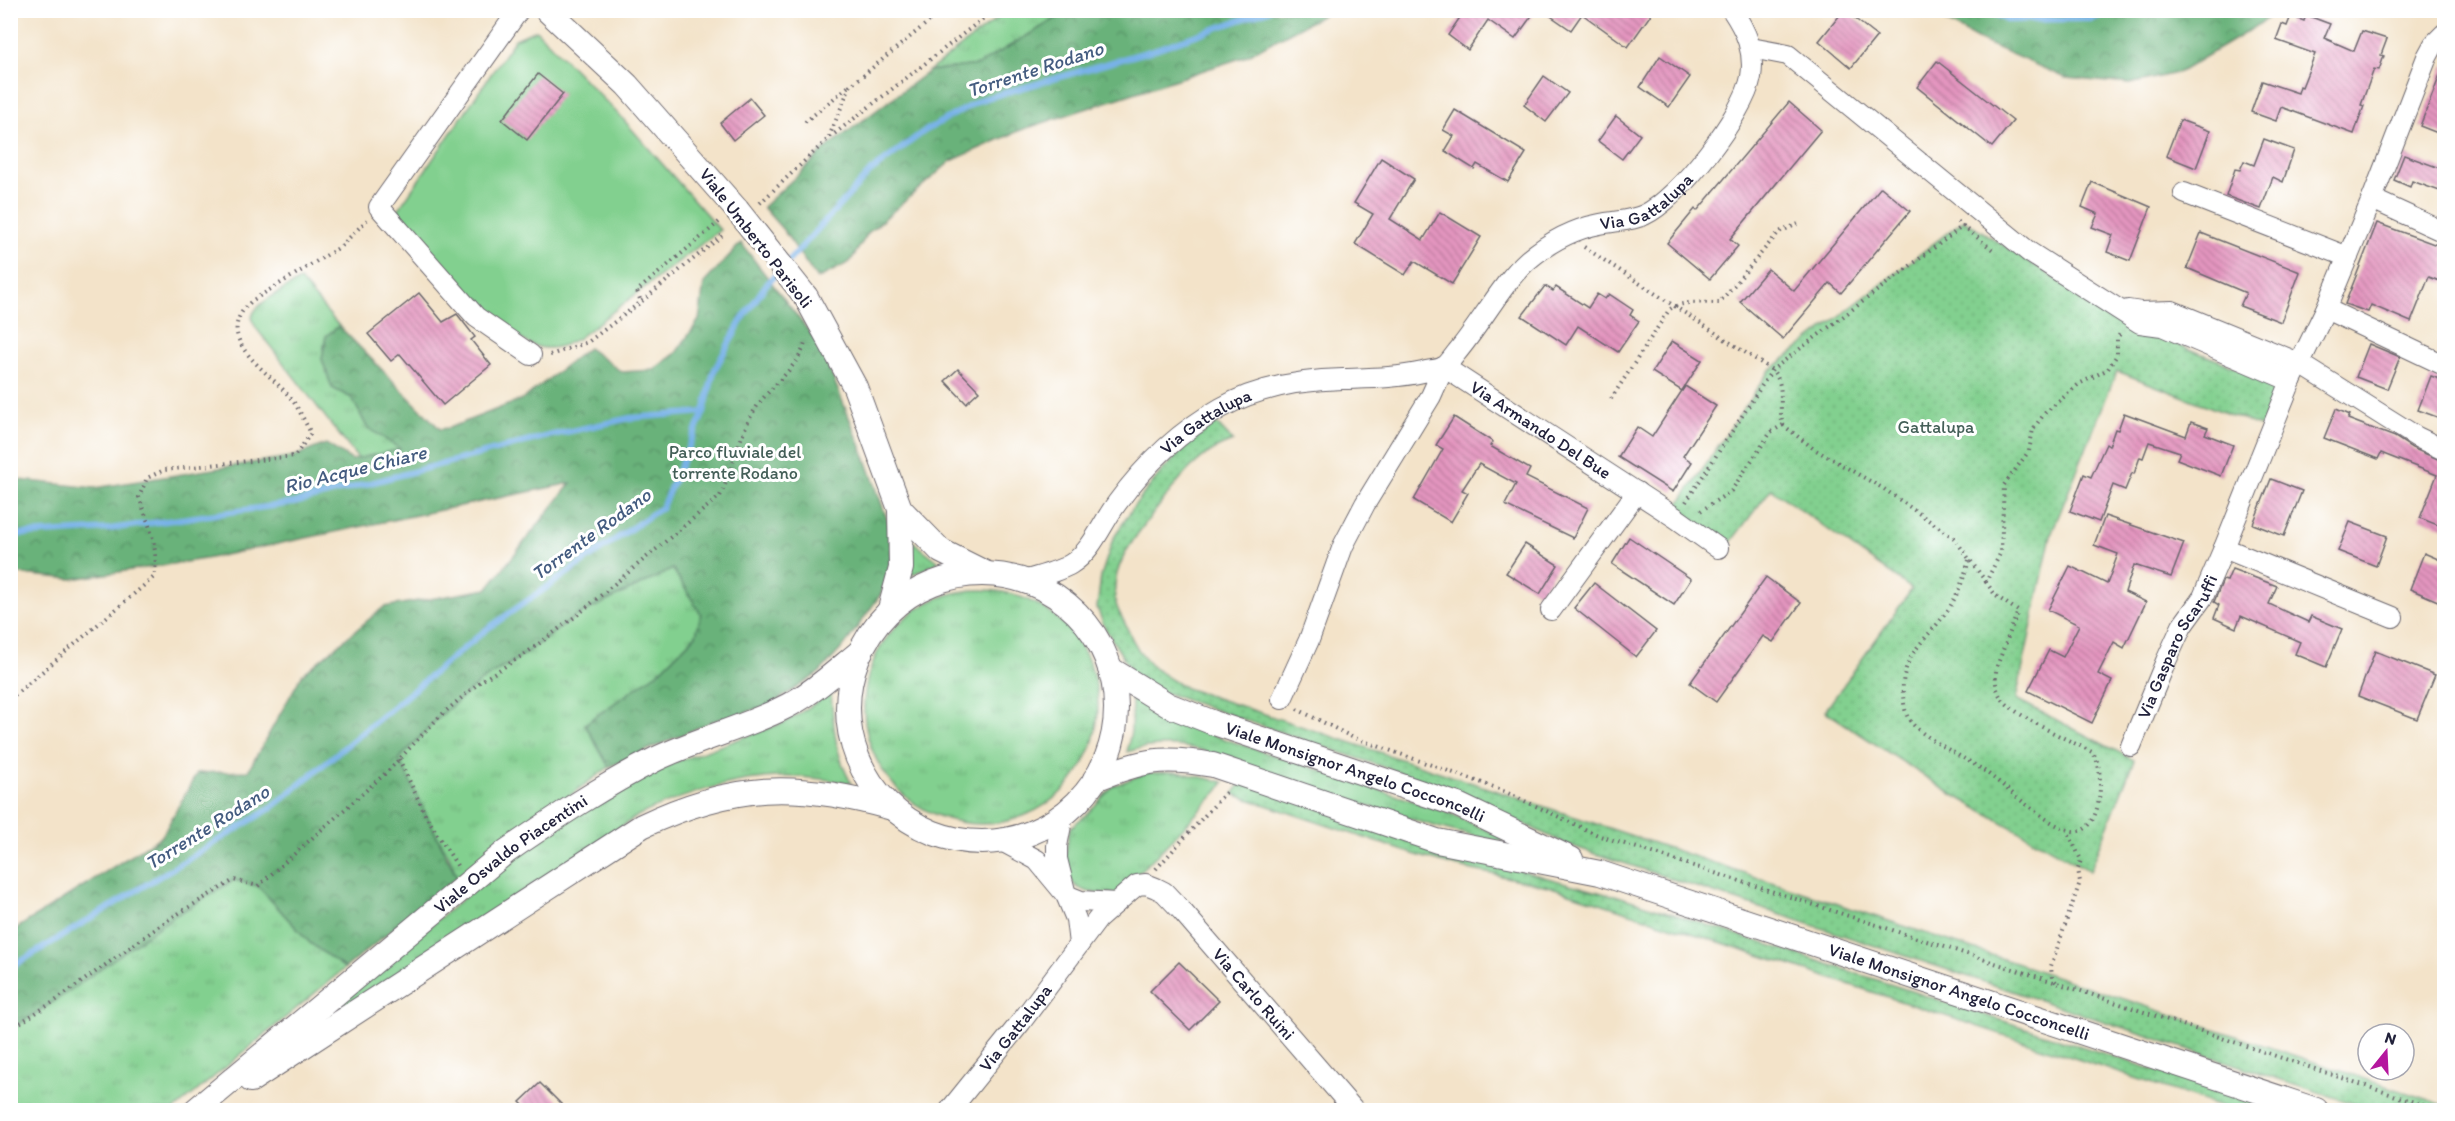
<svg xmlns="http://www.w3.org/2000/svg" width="2455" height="1121" font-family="Itim,sans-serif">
<defs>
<pattern id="grass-tufts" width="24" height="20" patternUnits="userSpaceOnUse" patternTransform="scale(1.5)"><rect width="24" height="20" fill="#82d08f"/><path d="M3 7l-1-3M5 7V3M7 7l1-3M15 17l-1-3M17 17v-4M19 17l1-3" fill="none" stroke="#70b27c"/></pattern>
<pattern id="forest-crowns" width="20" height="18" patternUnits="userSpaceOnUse" patternTransform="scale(1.5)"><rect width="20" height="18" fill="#69b27a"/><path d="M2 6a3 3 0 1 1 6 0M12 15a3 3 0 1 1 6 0" fill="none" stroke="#569065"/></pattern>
<pattern id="park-dots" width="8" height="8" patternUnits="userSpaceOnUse" patternTransform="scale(1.5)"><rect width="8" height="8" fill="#82d08f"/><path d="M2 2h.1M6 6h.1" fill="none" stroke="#70b27c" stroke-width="1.8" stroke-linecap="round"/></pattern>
<pattern id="building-back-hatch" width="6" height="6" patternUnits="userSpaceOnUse" patternTransform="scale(1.5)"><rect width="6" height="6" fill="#e495bf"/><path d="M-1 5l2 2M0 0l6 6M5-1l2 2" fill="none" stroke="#b8799c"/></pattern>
</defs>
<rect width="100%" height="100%" fill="#fff"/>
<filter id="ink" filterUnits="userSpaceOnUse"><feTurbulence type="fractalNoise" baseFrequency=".0167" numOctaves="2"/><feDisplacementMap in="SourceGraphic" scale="12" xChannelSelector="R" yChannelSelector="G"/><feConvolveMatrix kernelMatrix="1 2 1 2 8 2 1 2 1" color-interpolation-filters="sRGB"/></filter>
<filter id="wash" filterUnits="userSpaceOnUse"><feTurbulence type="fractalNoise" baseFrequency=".008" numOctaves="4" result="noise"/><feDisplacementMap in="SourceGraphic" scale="24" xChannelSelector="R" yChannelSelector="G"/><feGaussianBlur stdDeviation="1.35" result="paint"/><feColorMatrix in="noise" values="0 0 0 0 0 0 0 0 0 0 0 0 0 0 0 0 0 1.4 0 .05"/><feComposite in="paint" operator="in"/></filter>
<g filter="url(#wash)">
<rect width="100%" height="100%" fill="#f3e3c9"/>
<!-- grass -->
<g fill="url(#grass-tufts)" stroke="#527965" stroke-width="1.5">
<path d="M1007,11H1106L1060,16L978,65L929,71Z"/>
<path d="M300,280L339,326L326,336L322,359L332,388L352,398L367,427L401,449L358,459L256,328C256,327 252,321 252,319C250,305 289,287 300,280Z"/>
<path d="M912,541L939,562L911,575Z"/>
<path d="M673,569L701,614L696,635L660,671L585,724L609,767L457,877L449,856L426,816L399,759L439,717L481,681L525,654L576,616Z"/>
<circle cx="981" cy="707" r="117"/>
<path d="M831,693C834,728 834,751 851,783C833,781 815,777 796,777C741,775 689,792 639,815L324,1022L318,1019L489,877L583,810L673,763L786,722Z"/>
<path d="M1132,698L1191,728L1447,812L1508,840C1485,850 1239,762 1197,749C1173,744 1150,744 1127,752L1131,731Z"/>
<path d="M1178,772L1224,782L1219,790L1157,855L1115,894C1106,893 1095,894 1086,891C1058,883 1066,849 1070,828L1088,813L1113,786L1146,773Z"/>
<path d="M234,880L258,886L310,943L345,968L174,1110H11V1029L55,1001L171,918Z"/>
</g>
<!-- forest -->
<g fill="url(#forest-crowns)" stroke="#466a5a" stroke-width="1.5">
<path d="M1106,11H1330L1244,57L1021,130L951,161L868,233L850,262L817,279L784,231L763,207L830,145L929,71L978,65L1060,16Z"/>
<path d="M1927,11H2277L2255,27L2180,72L2130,84L2066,78L1979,40Z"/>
<path d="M741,243L820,346L866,459L889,525L892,561L881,594L844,646L819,673L769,706L713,721L609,767L585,724L660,671L696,635L701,614L673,569L576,616L525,654L481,681L439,717L399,759L457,877L345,968L310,943L258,886L234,880L171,918L55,1001L11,1029V932L162,836L197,773L248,771L302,675L384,607L487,589L571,483L205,559L72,579L11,573V479L95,488L295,456L326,444L352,460L400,449L367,427L352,398L332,388L322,359L326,336L339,326L440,429L449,428L523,399L588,348L622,372L653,370L676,353L699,320L704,283Z"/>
</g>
<!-- park -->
<g fill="url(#park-dots)" stroke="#527965" stroke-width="1.5">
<path d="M1964,220L2131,327L2278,383L2262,427L2117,371L2051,535L2016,699L2134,760L2090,871L1950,793L1825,711L1912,589L1771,489L1727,547L1674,511L1769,371Z"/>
<path d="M1216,423L1233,441C1199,452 1179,479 1159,506C1138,533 1108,566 1116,603C1117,611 1124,620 1127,628C1143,664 1153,669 1186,688L2444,1105V1110H2373L1566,844L1457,792L1157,690L1132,672L1105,628L1097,608L1101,576L1113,539L1134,506L1161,472L1191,442Z"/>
<path d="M1242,782L1424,844L1606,894L1615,895L2278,1110H2233L1548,886L1454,866L1413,854L1233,794Z"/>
</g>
<!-- garden -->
<path fill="#82d08f" stroke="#527965" stroke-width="1.5" d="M536,30L623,119L720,230L577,339C567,344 558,349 546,348C505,347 423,247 394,216L515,39Z"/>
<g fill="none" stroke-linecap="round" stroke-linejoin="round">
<!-- stream -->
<g stroke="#78b2e8" stroke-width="6">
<path d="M1987,10L2007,20L2092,19L2117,10"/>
<path d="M785,265L870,172L923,132L980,100L1150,51L1269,10"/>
<path d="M10,535L109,529L294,503L548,436L630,418L704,412"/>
<path d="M10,968L271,808L487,629L662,507L704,412L714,371L740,323L765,286L778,272"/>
</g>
</g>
<g id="blocks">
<!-- building -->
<g fill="url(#building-back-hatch)">
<path d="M1465,10H1536L1515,39L1488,20L1468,50L1448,35Z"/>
<path d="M1542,10H1654L1628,47L1582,14L1571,30Z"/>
<path d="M1844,10L1877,36L1851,68L1819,41Z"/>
<path d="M2306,15L2330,24L2324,38L2354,51L2362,31L2387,39L2381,55L2384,56L2379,70L2374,69L2361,105L2364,106L2354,134L2281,107L2276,121L2251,112L2262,81L2298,93L2300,86L2302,87L2315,54L2276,40L2282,24L2287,26L2291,16L2304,21Z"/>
<path d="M1660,56L1690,77L1669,107L1640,87Z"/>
<path d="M1937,61L2013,121L1992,147L1917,87Z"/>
<path d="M2444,65H2445V136L2420,126Z"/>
<path d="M538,74L563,94L527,140L502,120Z"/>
<path d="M1544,76L1568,93L1546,122L1524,105Z"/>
<path d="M750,98L764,115L733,140L720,123Z"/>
<path d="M1789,102L1821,130L1730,239L1738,246L1710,279L1667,243L1695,209L1697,211Z"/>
<path d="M1455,110L1526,153L1508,182L1477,164L1474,169L1445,151L1454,136L1443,130Z"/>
<path d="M1616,116L1640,135L1622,159L1598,141Z"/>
<path d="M2180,120L2210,131L2196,168L2166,156Z"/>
<path d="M2264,139L2294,150L2283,182L2273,177L2261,209L2226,196L2235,169L2240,170L2244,161L2254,165Z"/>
<path d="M2404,155L2445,170V193L2412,181L2410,187L2394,180Z"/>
<path d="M1381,158L1414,179L1390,219L1423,240L1440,212L1481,237L1452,284L1414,261L1405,275L1355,244L1373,214L1354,203Z"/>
<path d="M2092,182L2151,207L2130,261L2107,252L2113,235L2092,227L2098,214L2082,207Z"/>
<path d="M1881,187L1910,211L1841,293L1830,283L1783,339L1740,302L1768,269L1794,291Z"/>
<path d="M2377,223L2445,248V283L2429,277L2411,322L2371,305L2368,312L2345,304Z"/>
<path d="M2201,233L2300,272L2281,322L2240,306L2246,293L2187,268Z"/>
<path d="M1545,286L1553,291L1556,287L1588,308L1597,294L1605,299L1609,294L1633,310L1630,315L1639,321L1618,352L1578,326L1566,345L1522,316Z"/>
<path d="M419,293L443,322L457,314L475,337L471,340L491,365L443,405L400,354L391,361L368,334Z"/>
<path d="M1672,341L1702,360L1682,391L1652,372Z"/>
<path d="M2369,344L2400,357L2387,389L2356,377Z"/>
<path d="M958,369L979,391L966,403L945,381Z"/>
<path d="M2431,376L2445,381V420L2418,410Z"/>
<path d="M1685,386L1716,406L1683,456L1692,462L1673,492L1618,457L1637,427L1652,437Z"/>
<path d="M2336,409L2350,415L2348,419L2395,437L2412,448L2445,462V528L2420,518L2437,475L2381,453L2378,459L2324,438Z"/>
<path d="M2124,413L2186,436L2191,422L2208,428L2205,434L2233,445L2221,476L2177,459L2180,452L2149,442L2143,458L2140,457L2134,474L2132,473L2125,490L2113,485L2099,522L2070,511L2084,474L2091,477L2106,444L2109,446L2115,429L2118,430Z"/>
<path d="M1454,417L1493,442L1490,446L1530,469L1526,477L1588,508L1573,538L1505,505L1516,484L1479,464L1462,490L1468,493L1451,522L1414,500L1443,449L1436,445Z"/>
<path d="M2271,479L2302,491L2284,536L2253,524Z"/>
<path d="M2105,516L2184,543L2171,577L2134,565L2125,592L2146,602L2124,648L2114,642L2098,674L2112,681L2092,723L2028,691L2049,650L2063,657L2079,625L2048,610L2070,566L2107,584L2118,554L2094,545Z"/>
<path d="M2350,522L2387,536L2376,566L2338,551Z"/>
<path d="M1629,537L1691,579L1674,605L1612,564Z"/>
<path d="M1525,544L1558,565L1540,594L1506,573Z"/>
<path d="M2424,553L2445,562V590L2440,602L2410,589Z"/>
<path d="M2232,569L2277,586L2269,604L2308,622L2311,616L2342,629L2326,667L2295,654L2300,642L2241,616L2236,628L2214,618L2219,605L2214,602L2223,580L2227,581Z"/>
<path d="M1766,577L1801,603L1773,642L1763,636L1716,702L1690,683Z"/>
<path d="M1594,583L1656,631L1636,657L1574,608Z"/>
<path d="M2375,651L2435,675L2417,719L2358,696Z"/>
<path d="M1179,962L1219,1001L1190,1030L1150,991Z"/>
<path d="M540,1083L567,1110H528L520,1102Z"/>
</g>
</g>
</g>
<g filter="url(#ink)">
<use href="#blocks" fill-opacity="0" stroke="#6b666d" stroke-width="1.5"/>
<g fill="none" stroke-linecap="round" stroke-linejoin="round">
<defs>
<g id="minor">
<path d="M519,10L379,207L476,317L531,355"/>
<path d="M1751,48L1788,55L2029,252L2140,323L2162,326L2291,381"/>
<path d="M2184,193L2348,257"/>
<path d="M2372,199L2444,232"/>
<path d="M2326,309L2444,365"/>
<path d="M2128,310L2141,312L2172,311L2299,363L2417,437L2444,450"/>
<path d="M2224,548L2393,617"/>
<path id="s1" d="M1024,581C1039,576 1058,572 1071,564C1093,550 1102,523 1117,503C1144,466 1180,431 1221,408C1258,387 1301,380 1343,379C1371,378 1396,378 1423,372C1429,370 1438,370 1443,367C1448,365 1453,357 1457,352C1480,325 1502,283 1528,260C1548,243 1574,229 1600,224C1614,221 1631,221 1644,215C1678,200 1745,113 1751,77C1755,51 1746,31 1732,10"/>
<path d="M1551,610L1637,492"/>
<path id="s2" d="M1282,699L1309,640L1343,546L1365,504L1431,396L1444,367L1676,518L1718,548"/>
<path id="s3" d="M2131,746L2166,661L2182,626L2203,597L2224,548L2291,381L2326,309L2372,199L2427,57L2434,44L2444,34"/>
<path d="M1063,815L1057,846V859L1066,895L1076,919L1079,944"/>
<path d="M1000,840L1037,860L1066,895L1081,901L1116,903"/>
<path id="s4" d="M950,1110L1021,1022L1098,919L1131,890L1137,885L1146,884L1156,888L1164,892L1182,911L1354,1110"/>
</g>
<g id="major">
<path d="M547,10L627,85L737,210"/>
<path d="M806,297L855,387L900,509L901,568L890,609"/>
<path d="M900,509L941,551L985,573"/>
<circle cx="982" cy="708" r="134"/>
<path id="s5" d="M1110,669L1168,705L1214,723L1458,805L1571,859"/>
<path id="s6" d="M1095,779C1143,760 1162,756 1213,765L1437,841L1600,873L2316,1110"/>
<path d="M251,1080L642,826C733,783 796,781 892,808"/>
<path id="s7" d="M196,1110L507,851C555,818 604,785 656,759C696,740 739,729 779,710C810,696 835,672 861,651"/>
</g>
</defs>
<!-- minor casing -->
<use href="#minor" stroke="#6b666d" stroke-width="22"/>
<!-- major casing -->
<use href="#major" stroke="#6b666d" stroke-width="26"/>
<!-- path -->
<g stroke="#6b666d" stroke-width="4" stroke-dasharray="1.5 4.5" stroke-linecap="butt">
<path d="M805,122L849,86"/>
<path d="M829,137L850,86L943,10"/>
<path d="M760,203L829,138L994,10"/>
<path d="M719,222L637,291L641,302L725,233"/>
<path d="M1963,226L1993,250"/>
<path d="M1584,247L1772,370C1787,386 1777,405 1783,425L1771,432L1731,491L1699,512"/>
<path d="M550,355L588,342L641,302"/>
<path d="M1611,399L1669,310C1681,300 1704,303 1719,303L1779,232L1798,224"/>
<path d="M1783,425L1814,449L1884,489L1954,538L1986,582"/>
<path d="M1686,502L1772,370L1963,226L1956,220"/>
<path d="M1969,560C1964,578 1958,594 1948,610C1927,641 1900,653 1903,696C1904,704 1905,715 1911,722C1924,739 1964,757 1983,770C2006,786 2047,827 2073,831C2103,836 2106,766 2092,752C2070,740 2009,715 1999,694C1995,686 1995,676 1997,666L2018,611L1996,596L1986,582L2001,552L2004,485L2029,451L2033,429L2045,413L2079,384L2108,369L2117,355V339L2121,332"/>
<path d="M10,699L154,577C160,550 148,522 139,497L147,478L164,470L295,456L311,433C305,423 300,410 292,400C270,370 207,339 253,300L340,247L367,220"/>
<path d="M1297,709L1352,737L1499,789L1600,836L2057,983L2438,1110"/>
<path d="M399,759L426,816L458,867"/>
<path d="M1156,869L1228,790"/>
<path d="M2056,982L2052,978L2051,966L2080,882L2078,869L2081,860L2067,830"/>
<path d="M10,1029L55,1001L171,918L234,880L258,886L388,771L439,717L481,681L525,654L576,616L720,496C736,464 738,432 760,402C773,385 800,364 805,343"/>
</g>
<!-- minor -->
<use href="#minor" stroke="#fff" stroke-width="20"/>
<!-- major -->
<use href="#major" stroke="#fff" stroke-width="24"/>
<defs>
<path id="major-bridge" d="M737,210L806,297"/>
</defs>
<!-- major-bridge casing -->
<use href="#major-bridge" stroke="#6b666d" stroke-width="26" stroke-linecap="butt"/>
<!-- major-bridge -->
<use href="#major-bridge" stroke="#fff" stroke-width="24"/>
</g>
</g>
<g text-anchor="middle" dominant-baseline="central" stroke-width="6" stroke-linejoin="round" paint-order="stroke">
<!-- street labels -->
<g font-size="18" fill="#22223b" stroke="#fff">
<text stroke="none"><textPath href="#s1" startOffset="768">Via Gattalupa</textPath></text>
<text transform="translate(756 238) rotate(52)">Viale Umberto Parisoli</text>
<text stroke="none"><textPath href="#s1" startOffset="249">Via Gattalupa</textPath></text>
<text stroke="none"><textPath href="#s2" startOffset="486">Via Armando Del Bue</textPath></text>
<text stroke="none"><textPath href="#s3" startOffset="110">Via Gasparo Scaruffi</textPath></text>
<text stroke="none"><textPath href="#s5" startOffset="267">Viale Monsignor Angelo Cocconcelli</textPath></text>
<text stroke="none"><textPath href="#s7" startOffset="406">Viale Osvaldo Piacentini</textPath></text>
<text stroke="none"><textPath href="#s6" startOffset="902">Viale Monsignor Angelo Cocconcelli</textPath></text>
<text stroke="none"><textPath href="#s4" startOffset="458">Via Carlo Ruini</textPath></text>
<text stroke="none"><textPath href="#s4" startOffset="105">Via Gattalupa</textPath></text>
</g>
<!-- park labels -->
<g font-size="18" fill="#445f58" stroke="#fff">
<text x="1936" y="427">Gattalupa</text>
<text x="735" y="452">Parco fluviale del<tspan x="735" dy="21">torrente Rodano</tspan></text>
</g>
<!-- water labels -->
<g font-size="20" font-style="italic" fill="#445c80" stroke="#fff">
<text transform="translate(1035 69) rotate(-18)">Torrente Rodano</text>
<text transform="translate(355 469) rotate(-14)">Rio Acque Chiare</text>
<text transform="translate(591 534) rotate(-36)">Torrente Rodano</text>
<text transform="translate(207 827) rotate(-32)">Torrente Rodano</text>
</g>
</g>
<!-- margin -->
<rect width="2455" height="1121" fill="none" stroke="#fff" stroke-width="36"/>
<!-- north arrow -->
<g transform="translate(2386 1052) rotate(18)"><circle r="28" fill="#ffffff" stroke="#a7a7b1" stroke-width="1.5"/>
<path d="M0-4.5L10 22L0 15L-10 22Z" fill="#b5179e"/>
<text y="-9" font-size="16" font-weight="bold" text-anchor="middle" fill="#22223b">N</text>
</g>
</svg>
